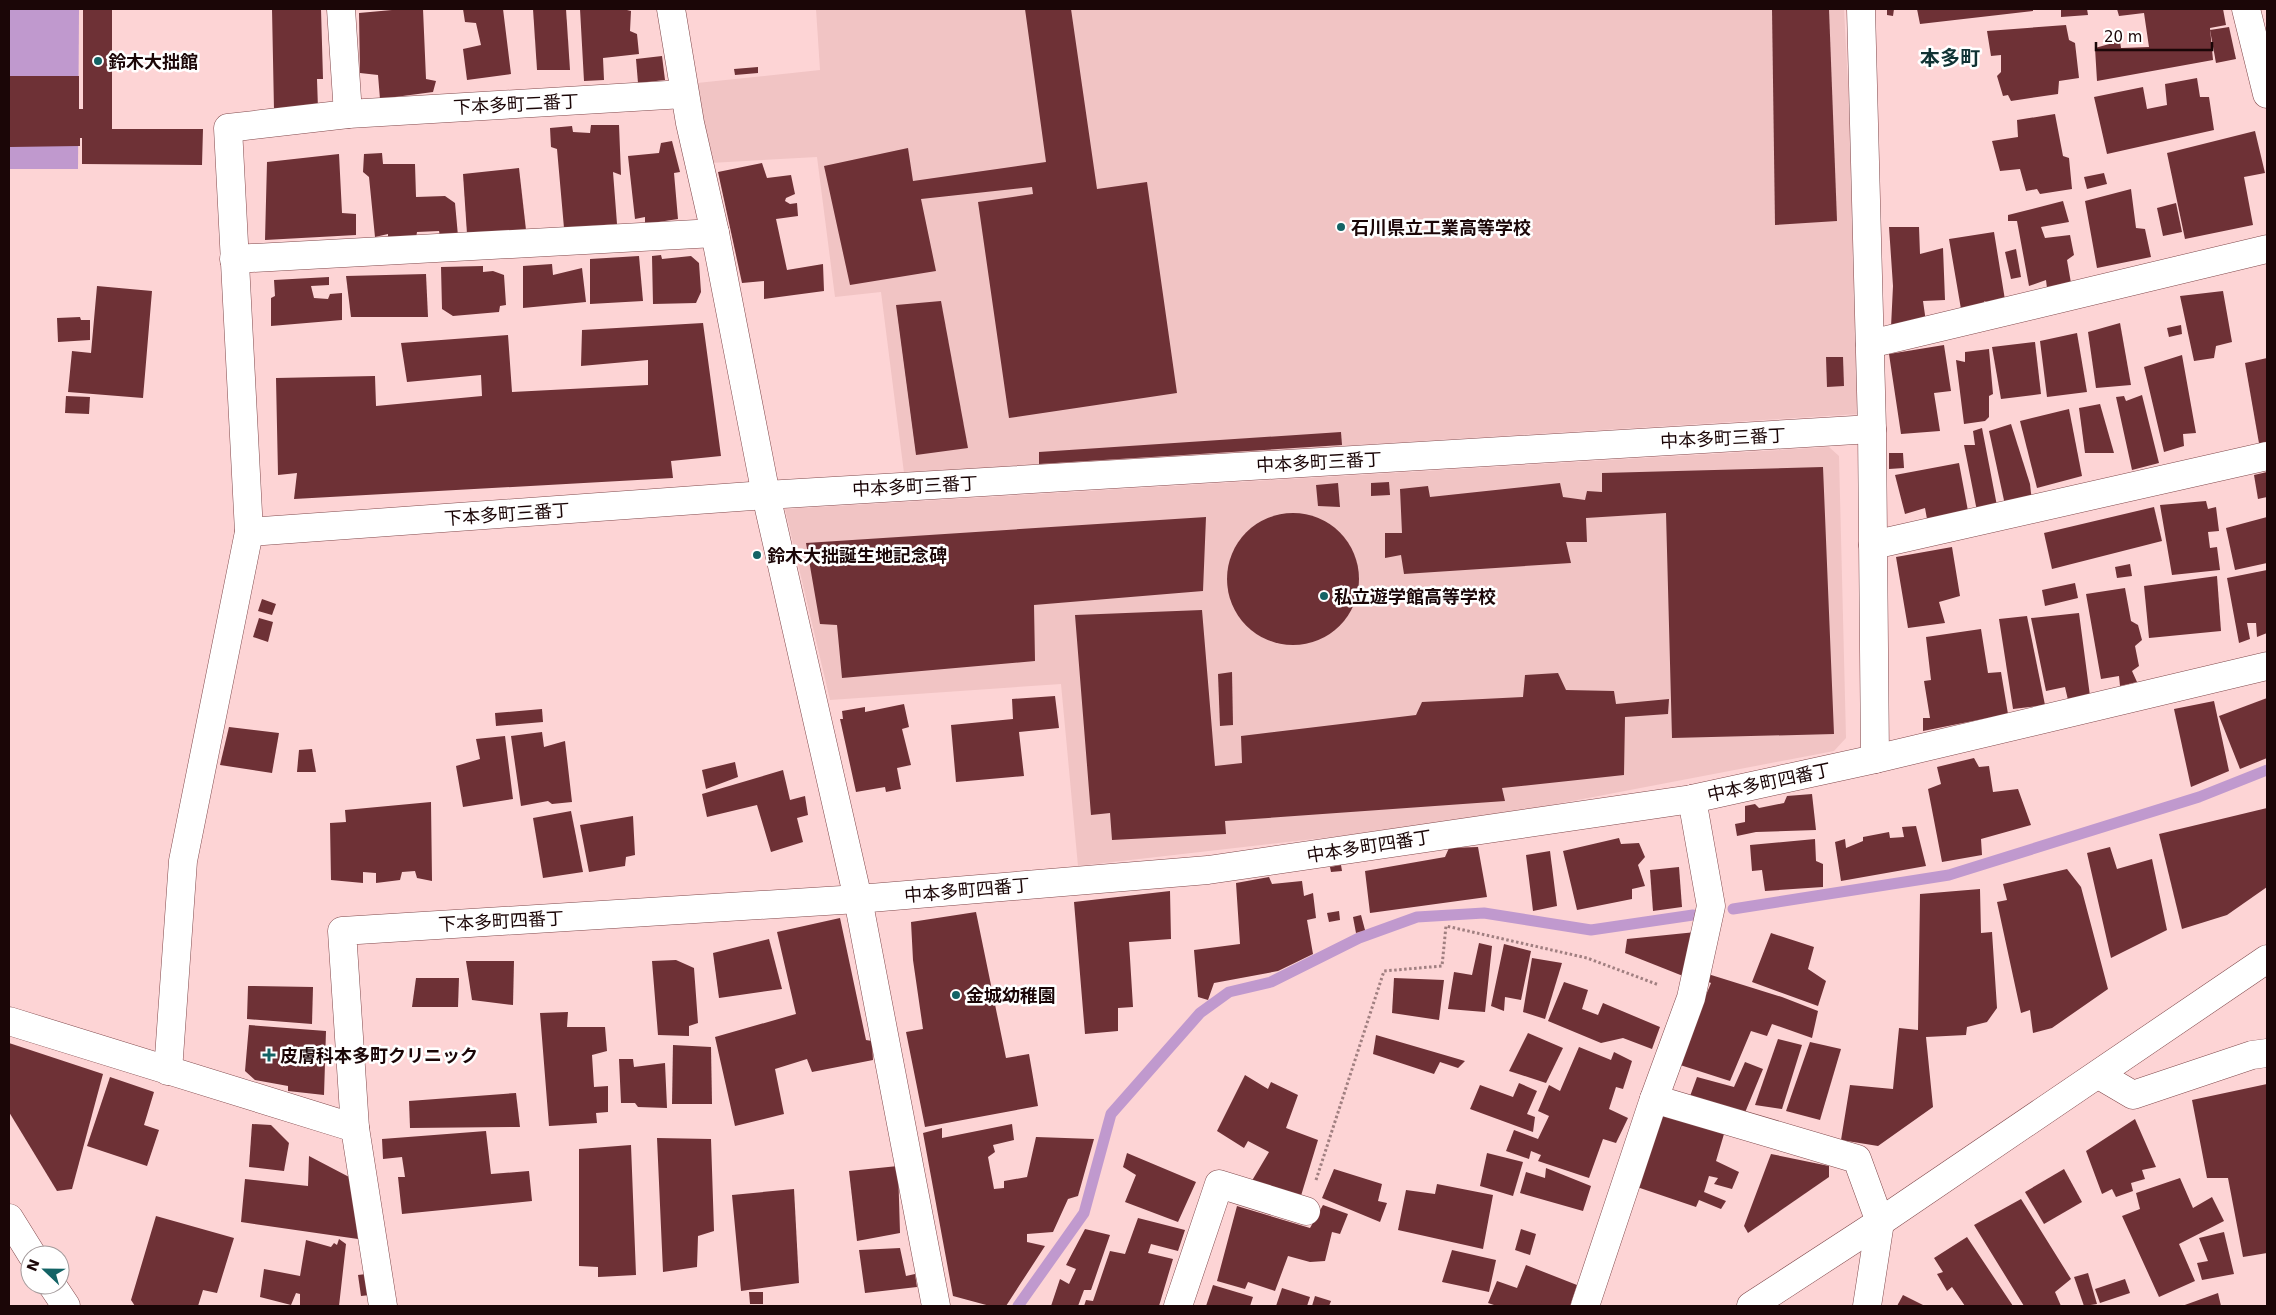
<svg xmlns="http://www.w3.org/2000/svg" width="2276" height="1315" font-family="'DejaVu Sans','Noto Sans JP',sans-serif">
<rect width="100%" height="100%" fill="#fdd4d5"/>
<!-- built -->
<g fill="#f1c4c4">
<path d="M816,9H1844L1862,352L1859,414L904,473L881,292L835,297L817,157L710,163L697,83L820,70Z"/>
<path d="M1829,447L1839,456L1846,738L1834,751L1462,822L1078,866L1061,684L830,700L785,509Z"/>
</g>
<!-- water -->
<path fill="#c099ce" d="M9,9H79L78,169H9Z"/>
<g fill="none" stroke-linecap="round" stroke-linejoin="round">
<!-- stream -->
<g stroke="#c099ce" stroke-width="11">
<path d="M1733,909L1949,875L2199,797L2267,770"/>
<path d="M1018,1306L1084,1213L1111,1114L1200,1013L1229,992L1271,982L1359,938L1417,917L1484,913L1591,930L1693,915"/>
</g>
</g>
<!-- building -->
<g fill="#6e3136">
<path d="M83,9H112V129H203L202,165L82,164V138H80V146L10,147V76H79V109H83Z"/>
<path d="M272,9H321L323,79H317L318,109L274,110Z"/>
<path d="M403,9H423L426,79L436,81L433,92L380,99L378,75L360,73L359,13Z"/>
<path d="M463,9H503L511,74L467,80L463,49L481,45L476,23L465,22Z"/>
<path d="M533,9H566L570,70H537Z"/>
<path d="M580,9H623L631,11L630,31L637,34L639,54L603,58L604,80L584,81Z"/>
<path d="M1025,9H1071L1097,189L1147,182L1177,393L1009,418L978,202L1033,194L1032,187L921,199L936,271L850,285L824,166L908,148L913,181L1046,162Z"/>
<path d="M1772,9H1829L1837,221L1775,225Z"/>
<path d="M1887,9H1894L1893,16L1887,15Z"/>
<path d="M1917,9H2033V11L1920,24Z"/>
<path d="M2061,9H2087L2088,15L2061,17Z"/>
<path d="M2117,9H2223L2226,25L2210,28L2213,60L2097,81L2095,48L2120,41L2121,48L2149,47L2144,13L2119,16Z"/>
<path d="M2066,25L2069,40L2075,43L2079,78L2059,81L2058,94L2011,101L2008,95L2003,96L1997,76L2001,72V55L1991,56L1987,31Z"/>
<path d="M2229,27L2236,59L2216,63L2210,30Z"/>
<path d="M662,56L665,80L638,83L636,59Z"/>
<path d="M758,67V73L735,75L734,69Z"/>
<path d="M2197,78L2200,97H2209L2214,130L2107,154L2094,97L2143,87L2147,109L2167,105L2165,84Z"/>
<path d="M2055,114L2063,156L2069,158L2072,189L2040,194L2037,189L2026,191L2020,169L2000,171L1992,141L2018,137L2017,120Z"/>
<path d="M591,125H619L621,175L613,172L617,224L564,228L557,149L551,147L550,128L572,126L573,132L590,133Z"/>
<path d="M2255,131L2265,173L2244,177L2253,225L2185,239L2167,153Z"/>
<path d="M672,141L680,172L674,173L678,219L645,224V217L635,219L628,156L659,153L661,143Z"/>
<path d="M382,153L383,164H415L416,197L445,196L455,203L458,236H440L439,231L417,232L416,238L388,239V234L375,237L369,177L363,172L364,154Z"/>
<path d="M339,154L342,213L356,214V235L265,240L267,162Z"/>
<path d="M762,163L767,178L791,175L795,194L786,198L785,201L790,204L797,203L798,216L776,219L787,270L823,264L824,291L764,299V281L742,283L718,172Z"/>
<path d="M519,168L526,230L467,234L463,174Z"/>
<path d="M2104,173L2107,184L2087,189L2084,177Z"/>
<path d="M2131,189L2136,228L2145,229L2151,257L2097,268L2085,201Z"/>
<path d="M2063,201L2069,222L2041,227L2045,238L2070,235L2074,255L2067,260L2071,283L2047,288L2046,280L2029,286L2017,221H2008V215Z"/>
<path d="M2176,203L2182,232L2163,236L2157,208Z"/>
<path d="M1889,227H1919L1920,254L1943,248L1945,300L1923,301L1926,322L1891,327L1893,286Z"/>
<path d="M1994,232L2005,300L1997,304L1984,301L1986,309L1972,313L1969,306L1961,309L1949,239Z"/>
<path d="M2016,249L2021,277L2011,279L2005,252Z"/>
<path d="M661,255L662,259L691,256L699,263L701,292L696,303L653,304L652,256Z"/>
<path d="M639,256L643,301L590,304V259Z"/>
<path d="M552,264L553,275L582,268L586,302L523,308V266Z"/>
<path d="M483,266V272L493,271L504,275L506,305L500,306L499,312L453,316L442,309L441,267Z"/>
<path d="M426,274L428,317H351L346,276Z"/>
<path d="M329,277V285L311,286L314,298L328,299L330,294L342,293V320L271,326V298L275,296L274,280Z"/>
<path d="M97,286L152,291L143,398L68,392L72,351L91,353Z"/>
<path d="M2223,291L2232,342L2216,346L2214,358L2194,361L2180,296Z"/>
<path d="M941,301L968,448L916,455L896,305Z"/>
<path d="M80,317L81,320H90V340L58,342L57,318Z"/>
<path d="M703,323L721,456L671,461L673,478L294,499L297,473L278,475L276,378L375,376L376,406L482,396L481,375L407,382L401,343L508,335L512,392L648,385V360L581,366L582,330Z"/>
<path d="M2120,323L2131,385L2096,388L2088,332Z"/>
<path d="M2181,325L2182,334L2169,337L2167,328Z"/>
<path d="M2077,333L2087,392L2047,397L2040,341Z"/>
<path d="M2035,342L2041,394L2001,399L1992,347Z"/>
<path d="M1944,345L1951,391L1934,393L1940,431L1901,434L1889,354Z"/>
<path d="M1989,349L1993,394L1989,396V417L1985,421L1964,424L1956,360L1965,362V352Z"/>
<path d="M2182,355L2196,433L2183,434L2184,446L2164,452L2144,367Z"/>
<path d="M1826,357H1843L1844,386L1827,387Z"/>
<path d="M2267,358V447L2260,449L2245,363Z"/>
<path d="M2142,395L2159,463L2132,470L2116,397L2124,396L2126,401Z"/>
<path d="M66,396L90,397L89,414L65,413Z"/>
<path d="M2100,404L2114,453H2085L2079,408Z"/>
<path d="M2069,409L2082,476L2037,488L2020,421Z"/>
<path d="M2011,424L2030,484L2032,502L2005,505L1989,431Z"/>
<path d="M1982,428L1997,506L1977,511L1964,445H1975L1973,431Z"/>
<path d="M1341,432L1342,445L1039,464V452Z"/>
<path d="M1889,453H1903L1904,468L1889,469Z"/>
<path d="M1959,463L1968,511L1927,519L1925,508L1905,514L1895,475Z"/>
<path d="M1823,467L1834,734L1672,738L1666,513L1586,518L1587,542H1566L1571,563L1404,574L1401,555L1385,558V533H1402L1400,489L1428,486L1430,497L1560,483L1563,497L1585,500L1587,491L1602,492V473Z"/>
<path d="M2267,472V497L2258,499L2254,475Z"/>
<path d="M1389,482L1390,495L1371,496V483Z"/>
<path d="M1338,483L1340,507L1318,506L1316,485Z"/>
<path d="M2206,501L2208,509L2216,507L2219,531L2208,532L2210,548L2217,547L2220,570L2172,575L2160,505Z"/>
<path d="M2154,507L2162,541L2052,569L2044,533Z"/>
<circle cx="1293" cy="579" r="66"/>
<path d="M1206,517L1203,591L1034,605L1035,661L842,678L837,625L820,624L806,543Z"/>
<path d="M2267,517V563L2235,570L2226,528Z"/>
<path d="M1952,547L1960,596L1939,602L1945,623L1908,628L1896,557Z"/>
<path d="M2130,564L2132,576L2117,578L2115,567Z"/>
<path d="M2267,570V633L2257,637L2256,623H2247L2250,639L2239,643L2227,578Z"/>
<path d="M2217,576L2221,631L2149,638L2144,586Z"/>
<path d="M2075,583L2078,598L2045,606L2042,590Z"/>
<path d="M2125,588L2131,621L2138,625L2142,640L2135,646L2139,666L2132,671L2137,682L2120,686L2119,676L2101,679L2086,594Z"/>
<path d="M262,599L276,604L272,615L258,611Z"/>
<path d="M1202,610L1215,766L1242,763L1241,736L1416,715L1422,702L1523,697L1525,675L1558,673L1566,690L1614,691L1616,704L1669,699L1668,714L1625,717L1624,775L1502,788L1505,801L1225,821L1226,834L1112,840L1110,813L1091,815L1075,615Z"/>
<path d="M2079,613L2090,696L2068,700L2065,687L2046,691L2031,618Z"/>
<path d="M2027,616L2045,705L2013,709L1999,619Z"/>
<path d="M259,618L273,622L268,642L253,637Z"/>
<path d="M1981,629L1988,673L2001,672L2008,714L1923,731V718H1930L1924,681L1931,680L1926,637Z"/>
<path d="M1232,672L1233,725L1220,726L1218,674Z"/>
<path d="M1055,696L1059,728L1019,732L1024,776L956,782L951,725L1013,719L1012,699Z"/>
<path d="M2267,698V758L2240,769L2219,716Z"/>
<path d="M2214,701L2229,771L2191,787L2174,709Z"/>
<path d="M904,704L909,727L902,729L911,765L897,768L901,789L886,792L885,787L856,792L840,719H843L842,711L865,707V712Z"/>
<path d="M542,709L543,722L496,726L495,713Z"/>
<path d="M229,727L279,733L272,773L220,765Z"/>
<path d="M542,732L544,747L565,741L572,802L552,804L548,801L521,806L511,736Z"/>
<path d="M505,736L513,799L463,807L456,766L480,759L476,739Z"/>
<path d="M312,749L316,772H297L299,750Z"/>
<path d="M1974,758L1979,767L1989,766L1993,792L2018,789L2031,825L1981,839L1982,855L1942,862L1928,789L1941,784L1937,767Z"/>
<path d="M735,762L738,777L706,789L702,770Z"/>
<path d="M783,770L790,800L805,796L808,815L797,818L803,842L771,852L757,805L707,817L702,794Z"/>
<path d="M1812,794L1816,830L1756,832L1737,836L1735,824L1745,822V806L1755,804L1759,808L1784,803L1787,796Z"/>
<path d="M431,802L432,881L417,878L415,871L402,872L400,880L376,883V873L363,872V883L331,880L330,823L346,822L345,810Z"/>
<path d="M2267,808V887L2227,915L2182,929L2159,834Z"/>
<path d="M571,811L583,872L543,878L533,818Z"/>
<path d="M633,816L635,855L626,857L625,866L589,872L580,825Z"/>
<path d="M1916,826L1926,866L1841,881L1835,842L1845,839L1846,848L1863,841V837L1889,832L1890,838L1904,837L1902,827Z"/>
<path d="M1619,838L1621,844L1639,843L1645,857L1638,865L1645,886L1632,889V899L1577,910L1563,851Z"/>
<path d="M1815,839L1816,861L1823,864V887L1765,891L1762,870L1752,871L1750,845Z"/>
<path d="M1478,847L1487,897L1370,913L1365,871L1445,857L1449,848Z"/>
<path d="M2110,847L2117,869L2152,859L2167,930L2111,958L2087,853Z"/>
<path d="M1550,851L1557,906L1533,911L1526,855Z"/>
<path d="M1341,865L1342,871L1331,872L1330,867Z"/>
<path d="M1679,867L1682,907L1653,911L1650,870Z"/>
<path d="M2067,869L2081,887L2108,989L2052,1028L2033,1033L2030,1010L2021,1013L1997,902L2007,900L2003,884Z"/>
<path d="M1269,877L1272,884L1302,881L1304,896L1313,893L1316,918L1307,920L1313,954L1278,971L1214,983L1208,1000L1198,997L1194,950L1240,944L1236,883Z"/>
<path d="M1980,889L1981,933L1992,932L1997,1008L1987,1022L1967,1027L1966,1035L1926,1037L1933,1107L1878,1146L1841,1140L1850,1085L1893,1089L1899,1028L1918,1030L1920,894Z"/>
<path d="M1170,891L1171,939L1129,942L1133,1007L1118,1008V1031L1085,1034L1074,902Z"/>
<path d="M1339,911L1340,920L1329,922L1327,913Z"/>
<path d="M976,912L1006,1058L1029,1054L1038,1106L925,1127L906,1032L923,1029L913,960L911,922Z"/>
<path d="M1361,915L1365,930L1356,933L1353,917Z"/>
<path d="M840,918L866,1040L872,1041L873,1060L812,1072L807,1059L775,1069L784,1114L735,1126L715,1037L796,1014L777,932Z"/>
<path d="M1696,932L1683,976L1625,953L1627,939Z"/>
<path d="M1771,933L1814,947L1808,969L1826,981L1818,1006L1752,982Z"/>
<path d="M769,939L782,989L719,998L713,953Z"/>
<path d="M1479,943L1492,946L1485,1012L1448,1009L1454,972L1472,975Z"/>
<path d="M1504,944L1531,951L1521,1000L1505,997L1504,1011L1491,1006Z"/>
<path d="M1532,958L1562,963L1545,1019L1523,1012Z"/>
<path d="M676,960L694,968L698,1023L689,1026V1036L658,1035L652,961Z"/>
<path d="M466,961H514L513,1005L472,1000Z"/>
<path d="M1708,974L1782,997L1818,1011L1812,1038L1772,1024L1767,1036L1751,1031L1730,1081L1677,1064L1711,983L1706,981Z"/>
<path d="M416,978H459L458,1007H412Z"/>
<path d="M1394,978L1444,980L1439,1020L1392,1013Z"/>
<path d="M1564,982L1588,990L1582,1009L1598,1015L1603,1003L1660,1027L1652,1049L1623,1038L1601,1043L1548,1021Z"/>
<path d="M248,986L313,987L312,1024L247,1019Z"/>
<path d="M568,1012L567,1027H605L607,1051L592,1055L594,1087L608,1086V1112L596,1113L597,1123L549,1126L540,1013Z"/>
<path d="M249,1025L326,1031L324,1095L288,1091V1086L255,1080L245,1071Z"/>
<path d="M1528,1033L1563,1048L1546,1083L1509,1071Z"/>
<path d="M1376,1035L1465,1061L1458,1068L1440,1062L1434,1074L1373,1054Z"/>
<path d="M1778,1039L1802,1045L1782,1109L1755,1105Z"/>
<path d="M1810,1042L1841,1049L1820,1120L1786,1111Z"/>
<path d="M9,1043L103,1074L72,1189L57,1191L9,1112Z"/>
<path d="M673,1045L711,1047L712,1104H672Z"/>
<path d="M1579,1047L1611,1060L1614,1052L1632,1061L1623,1089L1616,1087L1609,1109L1628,1118L1616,1143L1603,1139L1589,1178L1538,1161L1541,1155L1531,1151L1529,1159L1506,1151L1514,1130L1538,1139L1549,1116L1538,1111L1549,1085L1560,1091Z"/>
<path d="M619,1059H633L634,1067L665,1063L667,1108L638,1107L635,1103H621Z"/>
<path d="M1745,1062L1763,1069L1744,1115L1689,1099L1697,1077L1734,1087Z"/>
<path d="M1245,1075L1268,1089L1271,1082L1298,1095L1286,1128L1318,1140L1300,1199L1250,1184L1269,1152L1248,1141L1244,1148L1217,1131Z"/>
<path d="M110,1077L154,1092L144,1125L159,1130L147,1166L87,1146Z"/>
<path d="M1519,1083L1537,1091L1527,1114L1535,1117L1533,1132L1470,1109L1480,1085L1513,1097Z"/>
<path d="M2267,1084V1253L2243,1257L2228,1178H2207L2192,1100Z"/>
<path d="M516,1093L520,1127L410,1128L409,1101Z"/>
<path d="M1662,1112L1724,1134L1716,1161L1739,1172L1732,1189L1714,1184L1718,1178L1709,1176L1704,1192L1726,1201L1721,1209L1699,1200L1696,1207L1637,1187Z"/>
<path d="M2135,1119L2156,1167L2142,1170L2145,1179L2131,1183L2133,1191L2116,1197L2112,1189L2102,1194L2086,1151Z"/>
<path d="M252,1124L271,1125L289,1143L284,1171L249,1167Z"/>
<path d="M1012,1124L1014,1140L993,1145L995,1152L988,1157L994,1189L1004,1188V1181L1027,1177L1036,1137L1094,1139L1078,1196L1068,1199L1053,1232L1027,1234V1242L1045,1246L1006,1306H990L953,1296L923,1133L942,1128V1138Z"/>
<path d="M486,1131L491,1174L529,1171L532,1201L402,1214L398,1177H405L402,1157L383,1159L382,1139Z"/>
<path d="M657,1138L711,1139L714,1231L698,1236L697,1267L663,1272Z"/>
<path d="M631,1145L636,1275L598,1277V1267L579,1266V1149Z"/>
<path d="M1127,1153L1196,1182L1178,1222L1125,1202L1136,1175L1123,1167Z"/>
<path d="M1487,1153L1523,1162L1513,1196L1480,1186Z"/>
<path d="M1771,1154L1829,1166V1177L1748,1233L1744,1226Z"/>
<path d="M309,1156L351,1178L358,1239L241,1222L245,1179L308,1186Z"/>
<path d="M898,1166L900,1233L857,1241L849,1171Z"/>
<path d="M1546,1168L1591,1186L1583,1211L1520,1193L1526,1172L1545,1178Z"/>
<path d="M1334,1169L1382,1184L1378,1201L1387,1203L1380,1222L1322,1198Z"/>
<path d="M2064,1169L2082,1202L2044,1224L2025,1192Z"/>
<path d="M2180,1178L2193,1208L2212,1197L2224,1221L2179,1244L2195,1281L2159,1297L2122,1216L2140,1209L2136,1193Z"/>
<path d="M1437,1184L1493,1195L1483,1249L1398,1230L1406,1190L1435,1194Z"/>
<path d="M794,1189L799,1283L741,1291L732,1195Z"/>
<path d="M2021,1199L2071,1279L2055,1292L2061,1306H2024L1974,1225Z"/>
<path d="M1323,1205L1348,1214L1340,1234L1332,1232L1325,1261L1310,1262L1288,1256L1275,1291L1248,1282L1245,1289L1217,1281L1237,1206L1310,1228Z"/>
<path d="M156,1216L234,1238L217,1293L203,1290L198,1306H135L131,1300Z"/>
<path d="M1138,1218L1185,1230L1178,1251L1151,1244L1148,1253L1173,1259L1159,1306H1084L1086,1300L1093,1301L1110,1251L1125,1254Z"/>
<path d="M1085,1229L1110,1235L1091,1290H1084L1078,1306H1051L1060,1279L1069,1284L1076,1269L1066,1265Z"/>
<path d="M1521,1229L1536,1234L1530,1255L1515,1250Z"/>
<path d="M2224,1232L2234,1274L2202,1280L2197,1263L2208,1261L2199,1238Z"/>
<path d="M1967,1237L2013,1306H1965L1952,1287L1947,1291L1937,1274L1943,1272L1934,1258Z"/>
<path d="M339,1239L346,1244L339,1306H300V1294L296,1293L291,1305L260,1297L264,1269L300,1276L306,1240L331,1247L334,1243L337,1245Z"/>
<path d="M900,1248L906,1276L915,1274L917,1287L865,1293L859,1250Z"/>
<path d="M1452,1250L1496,1260L1489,1292L1442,1282Z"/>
<path d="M1526,1265L1577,1285L1570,1306H1497L1488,1303L1497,1281L1517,1288Z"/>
<path d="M2088,1273L2097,1304L2084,1306L2074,1277Z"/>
<path d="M366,1274L370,1295L361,1296L358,1275Z"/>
<path d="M2125,1279L2130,1293L2100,1303L2095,1289Z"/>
<path d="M1213,1285L1253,1297L1250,1306H1206Z"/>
<path d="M1282,1288L1310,1297L1307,1306H1276Z"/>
<path d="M749,1292H763V1304H750Z"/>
<path d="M2218,1293L2221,1306H2182Z"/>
<path d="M1903,1295L1925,1306H1897Z"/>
<path d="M1315,1296L1331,1301L1329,1306H1312Z"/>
</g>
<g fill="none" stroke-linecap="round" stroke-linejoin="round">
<defs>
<g id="minor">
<path d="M341,9L348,114"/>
<path d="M671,9L690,123L715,233L766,495L858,899L936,1306"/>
<path d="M1861,9L1872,429L1875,759"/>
<path d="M2246,9L2267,94"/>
<path d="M234,259L715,233"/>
<path d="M1870,344L2267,249"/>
<path d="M249,532L766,495L1872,429"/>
<path d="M1873,545L2267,456"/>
<path d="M9,1021L355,1128"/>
<path d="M168,1071L183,861L249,532L228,128L348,114L684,94"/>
<path d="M2099,1075L2133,1095L2252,1055L2267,1053"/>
<path d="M1654,1099L1857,1159L1880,1222L1867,1306"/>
<path d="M9,1218L32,1255"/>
<path d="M52,1285L66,1306"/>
<path d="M383,1306L355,1128L342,931L858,899L1208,870L1692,799L1875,759L2267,666"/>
<path d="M1178,1306L1219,1184L1306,1211"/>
<path d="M1585,1306L1654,1099L1691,998L1711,906L1692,799"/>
<path d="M1751,1306L1880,1222L2267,959"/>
</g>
</defs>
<!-- minor casing -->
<use href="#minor" stroke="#81494c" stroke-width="29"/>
<!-- path -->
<path stroke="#a07f80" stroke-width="3" stroke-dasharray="2.5 2.5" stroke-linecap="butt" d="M1316,1180L1384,971L1442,966L1446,926L1587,958L1659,985"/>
<!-- minor -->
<use href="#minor" stroke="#fff" stroke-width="28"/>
</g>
<!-- markers -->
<g fill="#136365" stroke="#fff" stroke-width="2">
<circle cx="98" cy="61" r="5"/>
<circle cx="1341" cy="227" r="5"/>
<circle cx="757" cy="555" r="5"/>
<circle cx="1324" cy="596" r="5"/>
<circle cx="956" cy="995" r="5"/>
<path d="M266.5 1047.5h5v5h5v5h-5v5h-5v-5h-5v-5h5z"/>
</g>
<g text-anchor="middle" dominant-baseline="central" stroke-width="5" stroke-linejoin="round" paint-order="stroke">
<!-- poi labels -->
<g font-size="18" font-weight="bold" fill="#1b0607" stroke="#fff" text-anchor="start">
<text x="108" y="61">鈴木大拙館</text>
<text x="1351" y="227">石川県立工業高等学校</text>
<text x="767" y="555">鈴木大拙誕生地記念碑</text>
<text x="1334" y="596">私立遊学館高等学校</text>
<text x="966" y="995">金城幼稚園</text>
<text x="280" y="1055">皮膚科本多町クリニック</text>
</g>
<!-- street labels -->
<g font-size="18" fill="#1b0607" stroke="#fff">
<text transform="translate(516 104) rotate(-3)">下本多町二番丁</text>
<text transform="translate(1723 438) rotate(-3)">中本多町三番丁</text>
<text transform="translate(1319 462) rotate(-3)">中本多町三番丁</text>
<text transform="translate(915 486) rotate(-3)">中本多町三番丁</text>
<text transform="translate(507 514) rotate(-4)">下本多町三番丁</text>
<text transform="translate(1769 782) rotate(-12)">中本多町四番丁</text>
<text transform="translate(1369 846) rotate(-9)">中本多町四番丁</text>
<text transform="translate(967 890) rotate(-5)">中本多町四番丁</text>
<text transform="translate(501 921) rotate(-3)">下本多町四番丁</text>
</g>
<!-- quarter labels -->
<g font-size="20" font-weight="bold" fill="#103334" stroke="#fff">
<text x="1950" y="58">本多町</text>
</g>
</g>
<!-- border -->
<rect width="2276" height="1315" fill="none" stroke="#1b0607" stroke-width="20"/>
<!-- north arrow -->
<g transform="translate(45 1270) rotate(292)"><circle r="24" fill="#ffffff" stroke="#a49b9c"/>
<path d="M0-4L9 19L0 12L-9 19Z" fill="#136365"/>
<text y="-8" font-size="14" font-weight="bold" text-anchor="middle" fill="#1b0607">N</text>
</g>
<!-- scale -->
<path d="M2096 42v8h116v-8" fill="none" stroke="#1b0607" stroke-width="2.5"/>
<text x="2104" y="42" font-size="15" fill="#1b0607" stroke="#ffffff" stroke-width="4" paint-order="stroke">20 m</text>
</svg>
